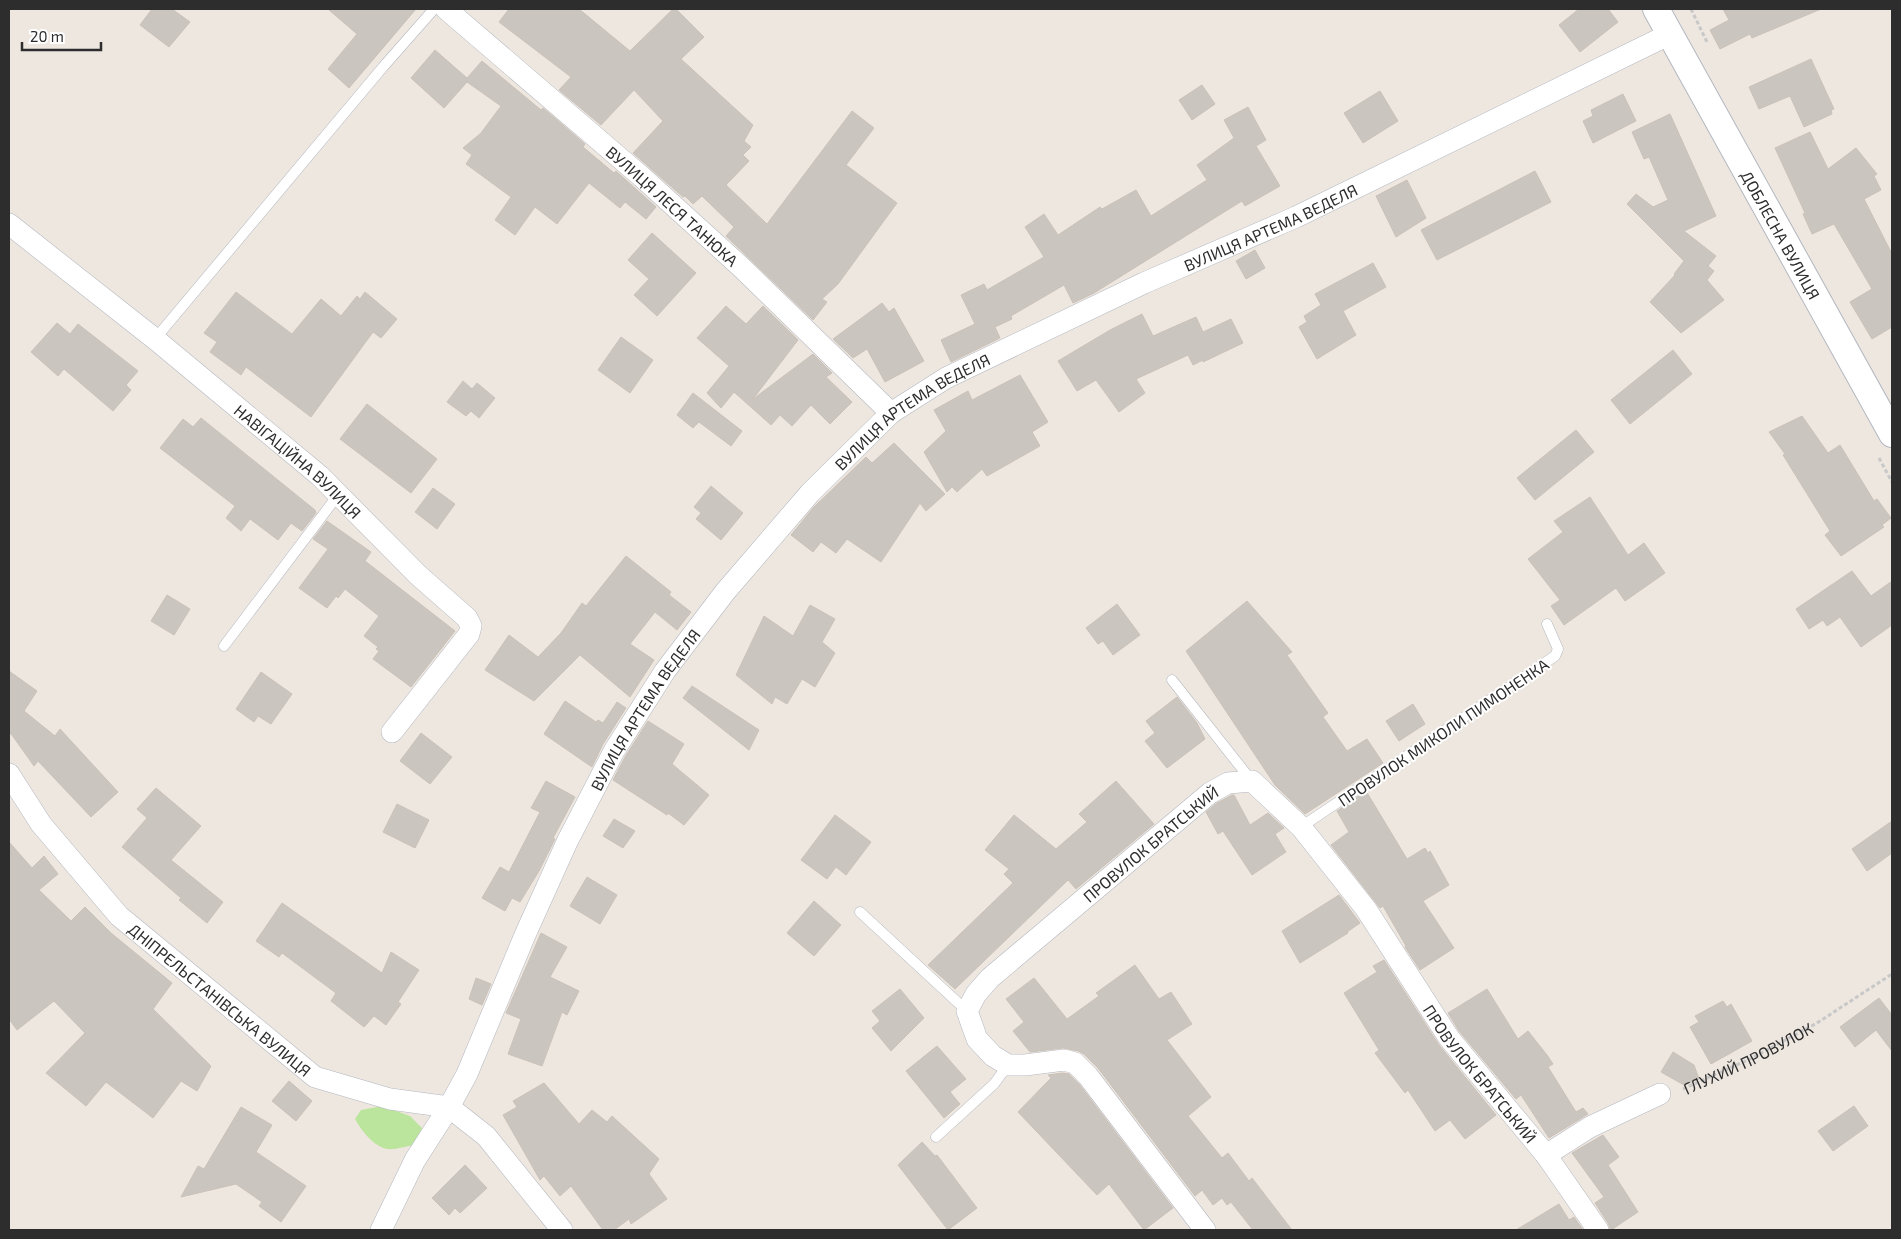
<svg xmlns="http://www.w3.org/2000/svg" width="1901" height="1239" font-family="'Exo 2',sans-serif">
<rect width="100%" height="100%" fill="#eee7e0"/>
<!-- green -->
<path fill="#bbe49c" d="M382,1106L410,1116L422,1128L415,1145C406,1146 395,1150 387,1149C373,1146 361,1130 355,1119L361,1110Z"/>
<!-- building -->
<g fill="#cac5be" stroke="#cac2b9">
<path d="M152,9H172L190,22L169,47L140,25Z"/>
<path d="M328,9H416L349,88L328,69L357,34Z"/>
<path d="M509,9H579L630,51L673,9H676L704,37L681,59L753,125L744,141L751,147L743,155L749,161L726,185L767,224L852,111L874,128L846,165L897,203L838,284L822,299L827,302L813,320L726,236L734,227L702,196L693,204L685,196L683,197L633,153L663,121L634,90L601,125L559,90L571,77L499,22Z"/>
<path d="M1579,9H1608L1618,22L1580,52L1559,25Z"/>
<path d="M1723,9H1821L1752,38L1750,34L1720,49L1710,30L1729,20Z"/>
<path d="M435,50L467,78L482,61L541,110L543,108L585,144L583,147L614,173L616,171L656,207L646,219L625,202L620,208L589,183L557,224L535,207L515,235L495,220L511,197L466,164L472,155L463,148L481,133L501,106L467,82L444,108L411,78Z"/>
<path d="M1811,59L1834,109L1831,110L1832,114L1804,127L1790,96L1759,109L1749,87Z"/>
<path d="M1202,85L1215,104L1192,120L1179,100Z"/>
<path d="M1380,91L1398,121L1363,143L1344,113Z"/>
<path d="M1623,94L1636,121L1593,143L1583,121L1593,116L1591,110Z"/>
<path d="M1248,107L1266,140L1256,146L1280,186L1245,206L1242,201L1094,293L1073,303L1064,285L1011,316L1012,319L995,327L1000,338L951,362L941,340L975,324L961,295L984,284L987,290L1044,257L1025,227L1044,214L1058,235L1100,207L1102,209L1136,190L1151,216L1207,180L1197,165L1234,138L1224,120Z"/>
<path d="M1670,114L1716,216L1684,231L1716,256L1708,266L1714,271L1707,280L1724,300L1681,333L1650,302L1675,275L1674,274L1684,261L1627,204L1636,194L1653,207L1668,200L1649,157L1644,159L1632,132Z"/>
<path d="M1810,132L1828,169L1856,148L1877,174L1874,176L1881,190L1864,199L1892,254V327L1872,339L1850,302L1872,289L1834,224L1812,234L1803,214L1805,213L1775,148Z"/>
<path d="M1535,171L1551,202L1437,260L1421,230Z"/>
<path d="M1407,180L1426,218L1396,237L1376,196Z"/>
<path d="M652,233L696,273L657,316L634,295L649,279L628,260Z"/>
<path d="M1255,250L1265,268L1246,279L1236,261Z"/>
<path d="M1373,263L1386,287L1343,311L1356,335L1317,359L1299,327L1307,322L1304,316L1321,305L1315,294Z"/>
<path d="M236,292L292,334L321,299L341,316L357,296L360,299L365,292L397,319L381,338L373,332L311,417L246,367L241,375L210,352L217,342L204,333Z"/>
<path d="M882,303L889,312L894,308L924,361L885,382L867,349L853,358L833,339Z"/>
<path d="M726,306L746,324L763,306L798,340L753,399L813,354L832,373L826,377L852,402L830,424L811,405L792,426L780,415L771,425L734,392L721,408L707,393L729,366L697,338Z"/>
<path d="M1142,314L1153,336L1196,317L1203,332L1231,319L1243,343L1203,362V360L1193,365L1188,355L1136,379L1145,393L1119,412L1096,380L1077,391L1058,361L1110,330Z"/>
<path d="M57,323L70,334L78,324L138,371L126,385L131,390L113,411L64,369L58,376L31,352Z"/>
<path d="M621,337L653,360L630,393L598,370Z"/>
<path d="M1673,350L1692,374L1630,424L1611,400Z"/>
<path d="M1020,375L1048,422L1032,432L1040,446L987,476L982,469L957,492L952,487L947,492L924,452L946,431L934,410L968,391L972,400Z"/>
<path d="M463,381L472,389L477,383L495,398L479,418L471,411L466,416L447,402Z"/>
<path d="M693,393L742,431L731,446L699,422L693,428L677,415Z"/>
<path d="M367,404L437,459L411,493L340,439Z"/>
<path d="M1802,416L1828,453L1840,445L1874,501L1877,499L1891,518L1882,525L1884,527L1841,556L1825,535L1830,531L1783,455L1785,454L1769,432Z"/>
<path d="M201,418L315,510L316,513L302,531L291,523L278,540L250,519L241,531L226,518L235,506L160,448L183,419L193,427Z"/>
<path d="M1576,430L1594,452L1535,500L1517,478Z"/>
<path d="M894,443L945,494L926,511L920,503L881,562L847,539L836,553L821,542L813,552L791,535L813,508L866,457L872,463Z"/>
<path d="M711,486L743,513L721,540L696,519L701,513L694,507Z"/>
<path d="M433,488L455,504L437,529L415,512Z"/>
<path d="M1590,497L1628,555L1644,543L1665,573L1625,601L1616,588L1564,625L1551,606L1560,600L1528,559L1563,532L1554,521Z"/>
<path d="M327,521L371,552L365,561L455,631L411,687L373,659L379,651L376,649L378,647L364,636L379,616L345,589L338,598L336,596L327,608L299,588L328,549L313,539Z"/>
<path d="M626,556L671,592L669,595L691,612L677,630L655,612L630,644L654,660L630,697L580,655L534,701L485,670L509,635L538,657L561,633L582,603L586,606Z"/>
<path d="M1852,571L1871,596L1892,581V625L1861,647L1840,617L1827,626L1823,620L1809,629L1796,609Z"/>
<path d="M167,595L190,609L174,635L151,621Z"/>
<path d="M1247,601L1292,652L1287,655L1328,713L1323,717L1347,751L1367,739L1383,763L1305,814L1275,785L1186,651Z"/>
<path d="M1117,604L1140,635L1113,655L1103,641L1098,644L1086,628Z"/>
<path d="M810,605L835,619L822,642L835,653L815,687L802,679L787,704L775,697L772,704L736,675L764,616L793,636Z"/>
<path d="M9,671L37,691L24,711L55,736L60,729L118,792L91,817L38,761L34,766L12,735L9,733Z"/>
<path d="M261,672L292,694L271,724L258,716L254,722L236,709Z"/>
<path d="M692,686L759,730L749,750L683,698Z"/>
<path d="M1177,697L1197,723L1205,739L1167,768L1145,741L1155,733L1146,721Z"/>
<path d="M565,701L596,722L598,720L603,723L617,702L626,708L603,744L592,767L544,734Z"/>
<path d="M1413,704L1425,724L1399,741L1386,721Z"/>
<path d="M648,721L684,744L672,764L709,795L684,825L668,813L667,815L613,780L625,757Z"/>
<path d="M421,733L452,757L430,784L400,761Z"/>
<path d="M546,781L575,797L553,838L555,839L539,871L520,902L512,898L505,911L482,898L500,867L509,872L540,812L531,808Z"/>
<path d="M1116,781L1154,824L1076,889L1068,880L955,989L928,965L1013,883L1004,874L1009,869L985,850L1014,815L1056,849L1087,822L1079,814Z"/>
<path d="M156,788L201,826L171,860L223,902L207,923L179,900L181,898L122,847L147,818L137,809Z"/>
<path d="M1366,791L1407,859L1425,848L1428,853L1430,851L1449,885L1423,901L1454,948L1420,970L1405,947L1406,946L1383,906L1380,908L1331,845L1349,832L1337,811Z"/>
<path d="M1232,795H1234L1250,825L1268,813L1284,828L1275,834L1286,852L1252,875L1223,831L1218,834L1206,812L1217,803Z"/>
<path d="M397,804L429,820L415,848L383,832Z"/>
<path d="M835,815L871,842L846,875L836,867L827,879L801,860Z"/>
<path d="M614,819L635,831L623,848L603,836Z"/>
<path d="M1892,821V853L1867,871L1852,849Z"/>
<path d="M9,842L32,868L44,856L58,874L39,890L71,921L85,907L111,933L172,983L153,1009L211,1066L197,1091L181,1081L153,1118L106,1082L86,1106L46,1073L85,1033L54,1001L17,1030L9,1019Z"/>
<path d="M587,877L617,895L600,924L570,906Z"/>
<path d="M1339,895L1360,923L1347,932L1348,933L1300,963L1282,931Z"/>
<path d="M814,901L841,925L814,956L787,933Z"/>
<path d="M282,903L382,973L391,952L419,970L398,1002L401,1004L386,1025L374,1016L364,1027L331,1001L336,993L282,953L279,957L256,941Z"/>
<path d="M541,933L567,947L550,977L579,991L567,1015L562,1012L542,1066L508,1054L521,1019L506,1013Z"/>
<path d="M1384,960L1439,1045L1496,1115L1465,1139L1450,1120L1435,1131L1408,1090L1405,1093L1375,1053L1379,1050L1344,993L1377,972L1373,966Z"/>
<path d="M1135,965L1159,999L1171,992L1192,1024L1167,1040L1211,1097L1188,1116L1222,1158L1228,1153L1249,1181L1252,1178L1292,1230H1253L1231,1202L1227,1205L1222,1198L1213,1205L1202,1190L1195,1196L1098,1068L1084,1054L1078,1051L1063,1048L1030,1052L1013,1031L1024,1022L1006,999L1034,978L1067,1019L1099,996L1096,993Z"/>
<path d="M476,978L491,984L482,1005L469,999Z"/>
<path d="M900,989L924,1018L891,1051L872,1028L880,1021L872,1011Z"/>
<path d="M1487,989L1518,1039L1528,1031L1547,1055L1553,1064L1548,1067L1576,1112L1583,1108L1588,1114L1549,1138L1521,1095L1516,1099L1459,1031L1448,1013Z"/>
<path d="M1879,998L1892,1015V1051L1876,1030L1855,1047L1840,1027Z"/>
<path d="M1723,1001L1727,1007L1731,1004L1752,1041L1711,1064L1690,1027L1699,1022L1695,1016Z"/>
<path d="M937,1046L966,1079L950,1092L960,1104L944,1118L906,1071Z"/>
<path d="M1673,1052L1694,1065L1699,1079L1684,1085L1661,1072Z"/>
<path d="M1063,1073L1069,1074L1079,1084L1173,1208L1144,1230L1109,1184L1097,1195L1018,1112L1051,1078L1048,1075Z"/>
<path d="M289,1081L312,1101L296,1121L272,1101Z"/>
<path d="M544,1083L579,1124L592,1110L607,1122L612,1116L659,1159L649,1174L667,1199L631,1224L629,1219L614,1230H603L571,1186L560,1196L544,1176L540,1180L503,1115L517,1107L513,1101Z"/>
<path d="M1854,1106L1868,1126L1833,1151L1818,1131Z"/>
<path d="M241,1107L272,1125L256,1152L306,1186L281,1222L259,1206L262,1202L236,1184L181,1197L198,1166L204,1169Z"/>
<path d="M1603,1135L1619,1157L1608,1165L1638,1212L1611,1230L1608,1223L1595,1203L1604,1197L1572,1153Z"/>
<path d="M922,1142L935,1156L937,1155L977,1208L948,1230L898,1165Z"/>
<path d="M465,1165L487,1188L460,1213L455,1208L449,1215L432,1198Z"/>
<path d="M1559,1204L1569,1220L1574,1217L1583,1230H1516Z"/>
</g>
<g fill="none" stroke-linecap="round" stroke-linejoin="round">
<defs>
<g id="service">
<path d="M155,339L383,67L434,9"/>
<path d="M224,646L338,495"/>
<path d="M1172,680L1251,780"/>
<path d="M1301,827L1555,656L1558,649L1547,624"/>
<path d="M860,912L967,1011"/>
<path d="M936,1137L994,1084L1008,1065"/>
</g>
<g id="minor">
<path id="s2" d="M446,9L642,177L741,267L891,413"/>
<path id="s3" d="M9,224L155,339L320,476L418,575L467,618L471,626L469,634L392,732"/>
<path id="s4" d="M9,774L41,824L119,916L315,1077L390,1099L449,1107L486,1136L562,1230"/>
<path d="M1546,1155L1590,1127L1660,1094"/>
<path id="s5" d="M381,1230L415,1160L449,1107L467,1074L525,935L567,842L614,751L665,671L725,592L810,493L891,413L946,378L1144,283L1296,217L1670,34"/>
<path id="s6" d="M1205,1230L1088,1076L1075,1063L1064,1060L1025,1065H1008L993,1056L977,1039L967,1011L976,994L990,978L1210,793L1228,783L1252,781L1301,827L1366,909L1449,1038L1546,1155L1598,1230"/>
</g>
<g id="tertiary">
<path id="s7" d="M1656,9L1892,434"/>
</g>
</defs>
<!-- service casing -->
<use href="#service" stroke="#b3b7c0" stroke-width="11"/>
<!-- minor casing -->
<use href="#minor" stroke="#b3b7c0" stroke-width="22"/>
<!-- tertiary casing -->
<use href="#tertiary" stroke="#b3b7c0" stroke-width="28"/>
<!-- path -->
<g stroke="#c8c8c8" stroke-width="3" stroke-dasharray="4 2.5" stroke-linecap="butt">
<path d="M1691,9L1707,42"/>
<path d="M1879,458L1892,482"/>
<path id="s1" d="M1683,1089L1750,1059L1817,1023L1892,974"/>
</g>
<!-- service -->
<use href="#service" stroke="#fff" stroke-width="10"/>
<!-- minor -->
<use href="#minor" stroke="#fff" stroke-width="21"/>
<!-- tertiary -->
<use href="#tertiary" stroke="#fff" stroke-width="26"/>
</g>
<g text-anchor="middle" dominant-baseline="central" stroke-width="4" stroke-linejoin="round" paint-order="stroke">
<!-- street labels -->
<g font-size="16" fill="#2d2d2d" stroke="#fff">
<text stroke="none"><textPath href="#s2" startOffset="300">ВУЛИЦЯ ЛЕСЯ ТАНЮКА</textPath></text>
<text stroke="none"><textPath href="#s5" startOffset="1395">ВУЛИЦЯ АРТЕМА ВЕДЕЛЯ</textPath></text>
<text stroke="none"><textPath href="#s7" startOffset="258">ДОБЛЕСНА ВУЛИЦЯ</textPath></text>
<text stroke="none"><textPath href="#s5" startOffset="990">ВУЛИЦЯ АРТЕМА ВЕДЕЛЯ</textPath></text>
<text stroke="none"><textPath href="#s3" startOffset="374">НАВІГАЦІЙНА ВУЛИЦЯ</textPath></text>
<text stroke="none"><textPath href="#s5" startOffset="585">ВУЛИЦЯ АРТЕМА ВЕДЕЛЯ</textPath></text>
<text transform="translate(1443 732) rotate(-34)">ПРОВУЛОК МИКОЛИ ПИМОНЕНКА</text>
<text stroke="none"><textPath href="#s6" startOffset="600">ПРОВУЛОК БРАТСЬКИЙ</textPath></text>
<text stroke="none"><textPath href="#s4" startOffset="311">ДНІПРЕЛЬСТАНІВСЬКА ВУЛИЦЯ</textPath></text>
<text stroke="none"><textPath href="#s1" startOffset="72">ГЛУХИЙ ПРОВУЛОК</textPath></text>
<text stroke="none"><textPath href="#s6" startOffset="1095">ПРОВУЛОК БРАТСЬКИЙ</textPath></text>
</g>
</g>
<!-- border -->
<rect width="1901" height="1239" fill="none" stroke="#2d2d2d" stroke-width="20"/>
<!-- scale -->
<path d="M22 42v8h79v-8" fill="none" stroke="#2d2d2d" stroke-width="2.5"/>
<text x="30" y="42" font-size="15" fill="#2d2d2d" stroke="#ffffff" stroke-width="4" paint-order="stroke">20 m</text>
</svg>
